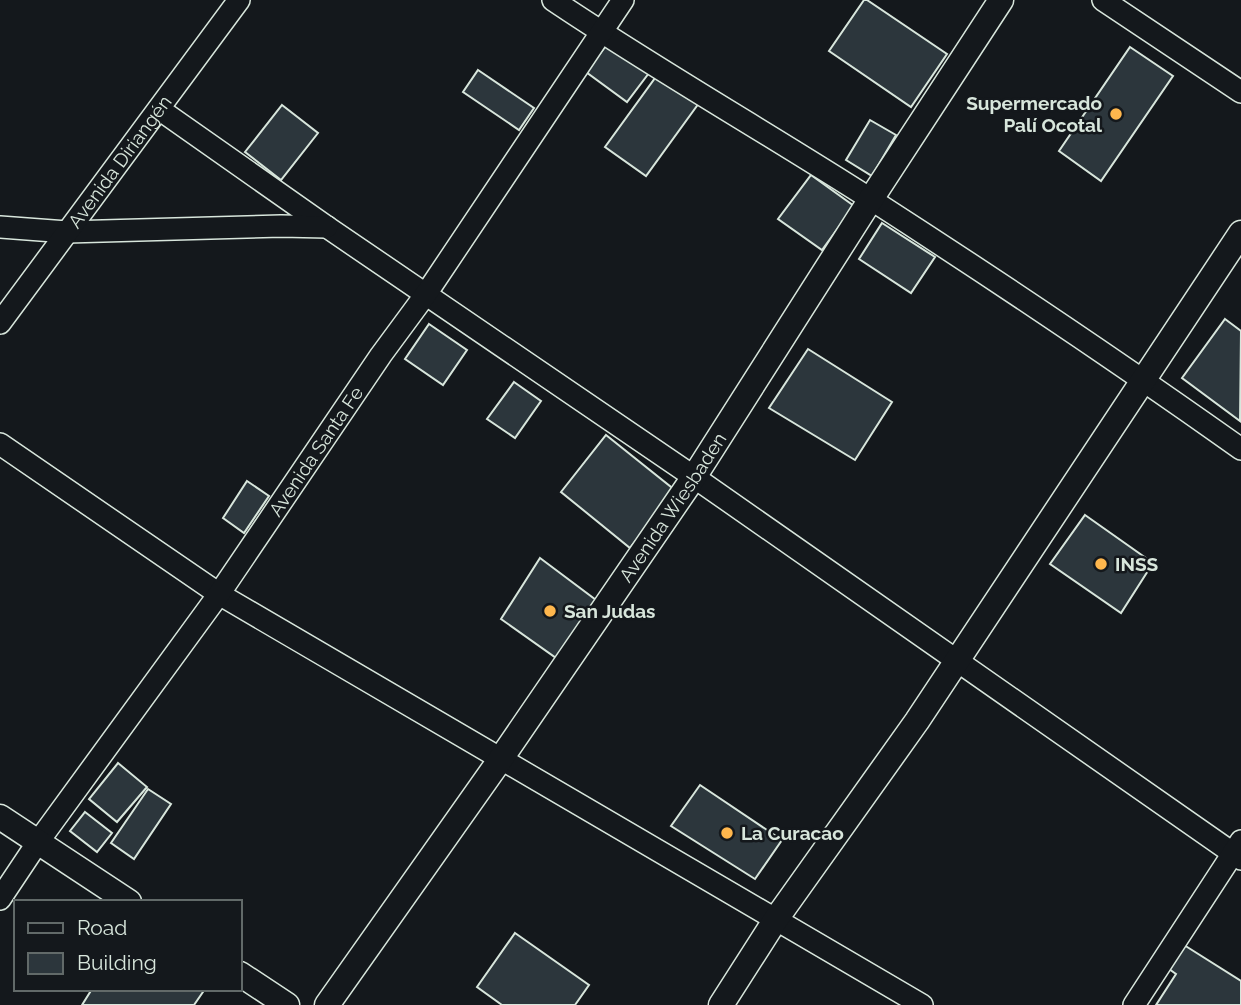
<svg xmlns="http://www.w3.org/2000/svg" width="1241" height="1005" font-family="Raleway,sans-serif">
<rect width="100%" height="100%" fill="#14181c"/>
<!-- building -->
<g fill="#2c363c" stroke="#d8e6dc" stroke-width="2">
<path d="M864,0H867L947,54L911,107L829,51Z"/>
<path d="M611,39L652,69L627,102L586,72Z"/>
<path d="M1130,47L1173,76L1101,181L1059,151Z"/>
<path d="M478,70L534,108L519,130L463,92Z"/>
<path d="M658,74L699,103L646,176L605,147Z"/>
<path d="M282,105L318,133L281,180L245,152Z"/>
<path d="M870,120L896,135L872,176L846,160Z"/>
<path d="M811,175L854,206L822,250L778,219Z"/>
<path d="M882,223L935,257L911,293L859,259Z"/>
<path d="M1225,319L1241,331L1240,421L1182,378Z"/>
<path d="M429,324L467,350L443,385L405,359Z"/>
<path d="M808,349L892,402L855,460L769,408Z"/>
<path d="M514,382L541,401L515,438L487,419Z"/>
<path d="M606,435L676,491L630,548L561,492Z"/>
<path d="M247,481L269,496L244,533L223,518Z"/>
<path d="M1085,515L1153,563L1121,613L1050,564Z"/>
<path d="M540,558L600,603L559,660L501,619Z"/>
<path d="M118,763L147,787L117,822L89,799Z"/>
<path d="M700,785L782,840L755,879L671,826Z"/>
<path d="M148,789L171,804L134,859L111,843Z"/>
<path d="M85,812L112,833L97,852L70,831Z"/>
<path d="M515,933L589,985L575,1005H502L477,987Z"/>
<path d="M1184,945L1241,981V1005H1156L1176,974L1169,969Z"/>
<path d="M92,989H205L194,1005H82Z"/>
</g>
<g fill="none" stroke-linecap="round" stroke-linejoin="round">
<defs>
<g id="minor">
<path d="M553,0C657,70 766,132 872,200C996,280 1120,363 1241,449"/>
<path d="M1103,0L1241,92"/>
<path d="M159,109L327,227L694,477L1241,859"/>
<path d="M0,227L67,232L281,226L327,227"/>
<path id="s1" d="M0,323L239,0"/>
<path d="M0,444L219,594L922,1005"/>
<path id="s2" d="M0,899L38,842L219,594L381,355L426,294L623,0"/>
<path d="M1134,1005L1241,841"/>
</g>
<g id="tertiary">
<path d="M0,817L129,902"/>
<path d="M240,974L287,1005"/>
<path id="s3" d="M327,1005L500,760L694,477L871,199L1001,0"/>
<path d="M721,1005L776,919L917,721L1241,233"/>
</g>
</defs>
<!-- minor casing -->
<use href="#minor" stroke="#d8e6dc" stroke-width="24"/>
<!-- tertiary casing -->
<use href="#tertiary" stroke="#d8e6dc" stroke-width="27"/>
<!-- minor -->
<use href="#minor" stroke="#14181c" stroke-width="21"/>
<!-- tertiary -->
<use href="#tertiary" stroke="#14181c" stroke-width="24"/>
</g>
<!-- markers -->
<g fill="#ffb74d" stroke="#14181c" stroke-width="2.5">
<circle cx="1116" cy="114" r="7"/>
<circle cx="1101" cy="564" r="7"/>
<circle cx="550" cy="611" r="7"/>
<circle cx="727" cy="833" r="7"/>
</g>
<g text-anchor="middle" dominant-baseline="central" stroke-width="5" stroke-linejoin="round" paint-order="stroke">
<!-- poi labels -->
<g font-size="19" font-weight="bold" fill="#d8e6dc" stroke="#14181c" text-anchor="start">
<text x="1102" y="103" text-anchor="end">Supermercado<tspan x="1102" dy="22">Palí Ocotal</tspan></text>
<text x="1115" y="564">INSS</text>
<text x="564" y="611">San Judas</text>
<text x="741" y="833">La Curacao</text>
</g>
<!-- street labels -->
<g font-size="19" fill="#d8e6dc" stroke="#14181c">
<text stroke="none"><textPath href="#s1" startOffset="201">Avenida Diriangén</textPath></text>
<text stroke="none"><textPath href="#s2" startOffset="548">Avenida Santa Fe</textPath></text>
<text stroke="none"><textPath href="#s3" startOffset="606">Avenida Wiesbaden</textPath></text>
</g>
</g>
<!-- legend -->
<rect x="14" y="900" width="228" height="91" fill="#14181c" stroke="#626a69" stroke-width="2"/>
<rect x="28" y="923" width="35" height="10" fill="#14181c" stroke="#626a69" stroke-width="2"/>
<text x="77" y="935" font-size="21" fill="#d8e6dc">Road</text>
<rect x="28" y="953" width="35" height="21" fill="#2c363c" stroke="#626a69" stroke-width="2"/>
<text x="77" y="970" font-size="21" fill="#d8e6dc">Building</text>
</svg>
